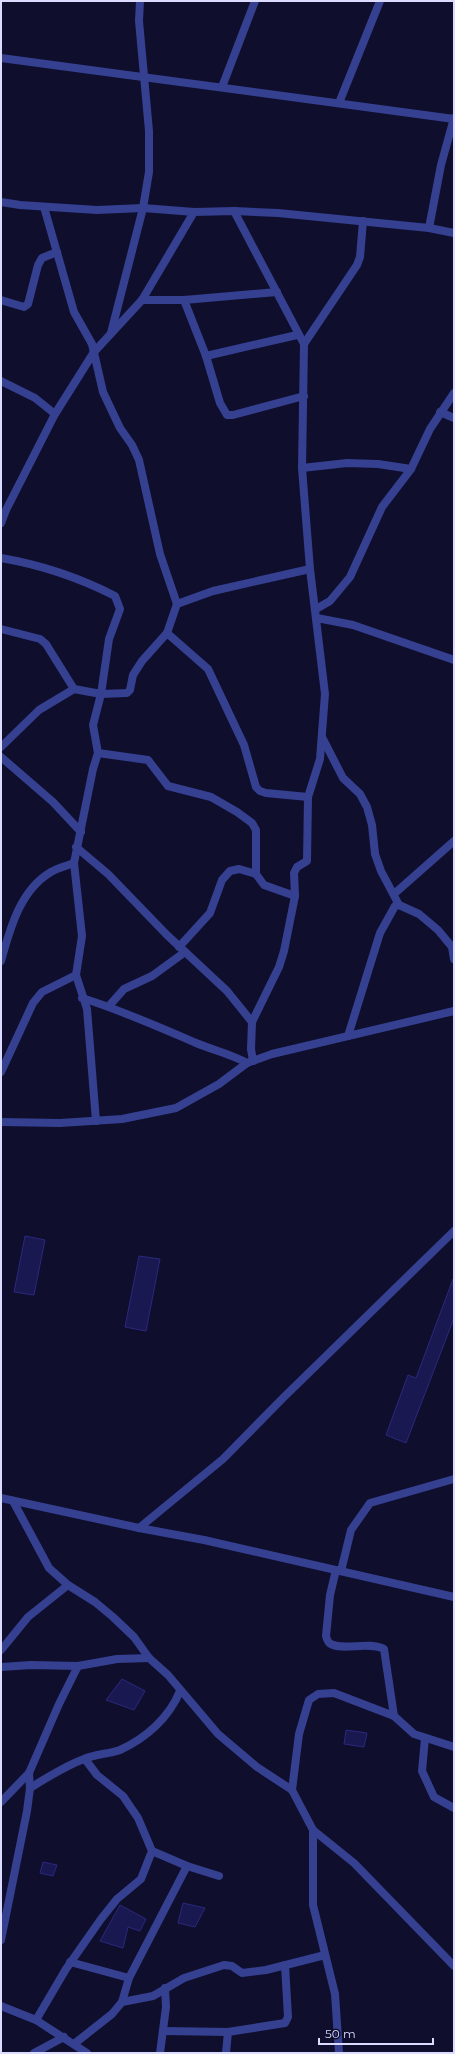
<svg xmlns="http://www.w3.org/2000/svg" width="455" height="2054" font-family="Montserrat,sans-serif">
<rect width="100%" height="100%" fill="#0f0e2d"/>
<!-- building -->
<g fill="#1a1850" stroke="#2b287f">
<path d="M25,1236L45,1240L34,1295L14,1292Z"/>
<path d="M139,1256L160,1259L146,1331L125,1327Z"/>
<path d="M453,1279L454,1318L406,1443L386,1435L408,1375L416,1378Z"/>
<path d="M122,1679L145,1691L134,1710L106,1700Z"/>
<path d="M346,1730L367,1733L364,1747L344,1744Z"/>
<path d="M43,1862L57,1865L53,1876L40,1873Z"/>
<path d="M183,1903L205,1908L195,1927L178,1923Z"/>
<path d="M120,1905L146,1919L140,1931L128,1927L123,1948L100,1941Z"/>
</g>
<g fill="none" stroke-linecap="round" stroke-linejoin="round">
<!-- minor -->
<g stroke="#354091" stroke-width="8">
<path d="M1,58L454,119"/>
<path d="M222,87L255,1"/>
<path d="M339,103L380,1"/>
<path d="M1,202L20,205L97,210L143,208L194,212L234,211L278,213L429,228L454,233"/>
<path d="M44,207L74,312L92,344L103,392L120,428L132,445L139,460L160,554L177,604"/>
<path d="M234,211L304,344L302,468L310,569L325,694L320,759L308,797L307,861L297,867L294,873L295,896L284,951L279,967L252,1022"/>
<path d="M429,228L441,165L454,118"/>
<path d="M1,300L24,307L28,304L38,265L42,258L57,252"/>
<path d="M142,300H184L277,292"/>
<path d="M184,300L206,356L220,403L227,415H233L304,396"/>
<path d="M111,333L143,208L149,172V131L139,21L140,1"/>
<path d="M304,344L357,265L360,257L363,221"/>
<path d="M206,356L297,335"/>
<path d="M1,381L35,398L55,414"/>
<path d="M440,412L454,418"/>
<path d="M302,468L347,463L378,464L411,469"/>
<path d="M1,523L6,510L55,414L94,352L142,300L194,212"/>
<path d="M1,558C42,565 78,577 115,596L120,609L109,639L101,694L93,725L98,753L93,769L74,863L82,936L76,975L87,1009L96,1121"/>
<path d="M316,609L330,601L350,577L382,507L411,469L430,429L454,393"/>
<path d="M317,618L353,625L454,660"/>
<path d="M1,629L40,639L46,644L74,689"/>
<path d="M167,633L208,669L244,745L256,787L260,791L266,793L308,797"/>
<path d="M322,737L343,778L360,794L367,807L372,825L375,854L381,871L399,905L419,914L438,930L452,947L454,959"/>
<path d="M1,747L39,710L74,689L101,694L127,693L130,690L133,675L142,661L167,633L177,604L213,591L310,569"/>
<path d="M98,753L148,760L168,786L211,797L237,812L252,823L256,830V874"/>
<path d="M1,757L53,802L81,832"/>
<path d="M76,847L108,874L167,935L227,991L252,1022L251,1049L253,1061"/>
<path d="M394,894L454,841"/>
<path d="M179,947L210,913L222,880L230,871L239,869L256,874L264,885L295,896"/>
<path d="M1,961C10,929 20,890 51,872C58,868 66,866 74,863"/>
<path d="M82,998C121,1010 159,1027 196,1043C213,1050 231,1054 247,1063"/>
<path d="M109,1006L124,989L152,976L185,952"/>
<path d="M348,1036L380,933L395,906L399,905"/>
<path d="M1,1072L33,1003L42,992L76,975"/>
<path d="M1,1122L60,1123L122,1119L176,1108L219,1084L247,1063L272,1054L454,1011"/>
<path d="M13,1501L49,1568L68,1585L95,1602L113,1617L134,1637L149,1658L168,1675L218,1734L257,1767L292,1790L313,1830L354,1863L454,1966"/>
<path d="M139,1528L223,1459L283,1398L454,1231"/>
<path d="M336,1570L330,1595L326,1636C327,1639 328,1643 331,1644C343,1651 369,1641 384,1649L394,1716"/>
<path d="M341,1571L351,1530L370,1503L454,1479"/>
<path d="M1,1650L28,1617L68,1585"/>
<path d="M1,1667L31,1665L78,1666L117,1659L149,1658"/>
<path d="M425,1738L422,1771L434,1797L454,1808"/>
<path d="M30,1788C48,1777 65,1766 84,1759C95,1754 109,1754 120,1750C146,1738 169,1718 180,1691"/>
<path d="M292,1790L299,1734L309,1700L318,1694L334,1693L394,1716L414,1734L454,1747"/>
<path d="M1,1802L29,1773"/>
<path d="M313,1830V1905L335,1994L339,2053"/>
<path d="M187,1866L219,1876"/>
<path d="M1,1940L27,1811L30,1788L29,1773L59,1704L78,1666"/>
<path d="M70,1962L129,1978L187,1866L152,1851"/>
<path d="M122,2002L129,1978"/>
<path d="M1,2006L36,2020L87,2053"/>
<path d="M36,2020L66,1969L101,1919L117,1899L141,1879L152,1851L138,1818L123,1796L97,1775L85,1759"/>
<path d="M164,2031L228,2032L285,2023L288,2017L285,1965"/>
<path d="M74,2044L112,2014L122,2002L153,1996L184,1978L224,1965L232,1966L242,1973L266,1970L325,1955"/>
<path d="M34,2053L64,2037"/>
<path d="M160,2053L166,2007L165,1988"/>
<path d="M226,2053L228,2032"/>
</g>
<!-- tertiary -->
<path stroke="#354091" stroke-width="8" d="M1,1498L139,1528L204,1540L454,1597"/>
</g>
<!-- border -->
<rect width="455" height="2054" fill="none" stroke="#dbdcff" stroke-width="4"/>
<!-- scale -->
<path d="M319 2038v6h114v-6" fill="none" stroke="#dbdcff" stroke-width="2"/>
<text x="325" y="2038" font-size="12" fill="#dbdcff" stroke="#0f0e2d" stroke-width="3" paint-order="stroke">50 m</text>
</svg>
